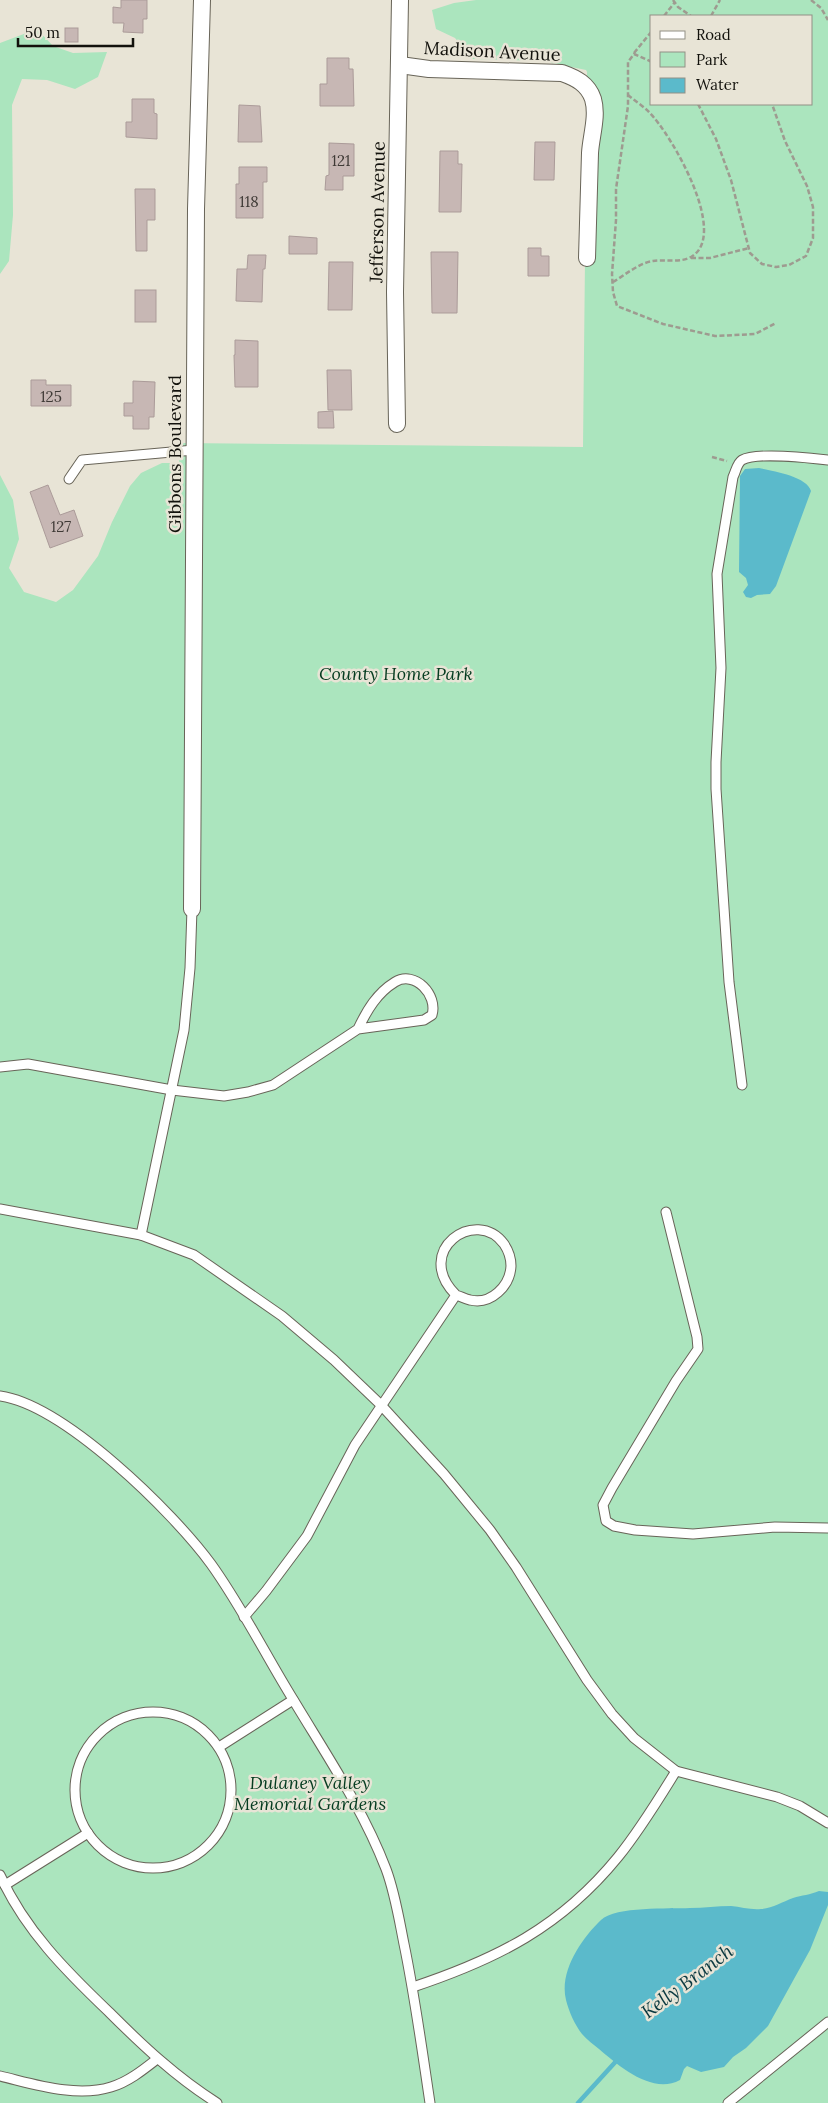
<svg xmlns="http://www.w3.org/2000/svg" width="828" height="2103" font-family="Lora,serif">
<rect width="100%" height="100%" fill="#e8e4d6"/>
<!-- green -->
<path fill="#abe5be" fill-rule="evenodd" d="M476,0H828V2103H0V43L37,29L53,46L73,53L107,52L98,77L75,89L47,80L22,79L12,105L13,215L9,261L0,274V475L13,500L19,539L9,568L24,592L56,602L73,590L98,556L112,522L130,486L141,473L162,463H179L180,443L583,447L587,72L586,70L542,61L473,59L455,38L436,29L432,10L454,3ZM652,16H812V104H652Z"/>
<!-- water -->
<g fill="#5bbacb">
<path d="M759,468C772,471 807,476 811,491L776,586L770,594L757,595L751,598L746,597L743,592L748,585L746,578L739,572L740,476L745,469Z"/>
<path d="M819,1891L828,1892V1905L810,1950L768,2026L746,2048L733,2057L724,2067L701,2072L687,2066L684,2069L680,2080C652,2095 619,2066 599,2049C594,2045 587,2040 582,2034C575,2025 569,2012 566,2000C559,1972 581,1939 601,1920C616,1906 669,1909 690,1908C704,1908 717,1906 731,1906C741,1907 751,1910 761,1909C773,1908 782,1902 793,1898C802,1895 810,1895 819,1891Z"/>
</g>
<g fill="none" stroke-linecap="round" stroke-linejoin="round">
<!-- stream -->
<path stroke="#5bbacb" stroke-width="4.5" d="M578,2103L619,2058"/>
</g>
<!-- building -->
<g fill="#c7b7b4" stroke="#ab9b99">
<path d="M121,0H147V19H143V33L123,32L124,23H113V7L121,8Z"/>
<rect x="65" y="28" width="13" height="14"/>
<path d="M327,58H349V69H353L354,106H320V84H327Z"/>
<path d="M132,99H154V113L157,114V139L126,137V122H132Z"/>
<path d="M239,105L260,106L262,142H238Z"/>
<path d="M535,142H555L554,180H534Z"/>
<path d="M329,143L354,144V176H343V190H325L326,176L329,175Z"/>
<path d="M440,151H458V164H462L461,212H439Z"/>
<path d="M239,167H267V182H263V218H236V184H239Z"/>
<path d="M135,189H155V220H147V251H136Z"/>
<path d="M289,236L317,238V254H289Z"/>
<path d="M528,248H541V256H549V276H528Z"/>
<path d="M431,252H458L457,313H432Z"/>
<path d="M248,255H266L265,269H263L262,302L236,301L237,269H247Z"/>
<path d="M329,262H353L352,310H328Z"/>
<rect x="135" y="290" width="21" height="32"/>
<path d="M235,340L258,341V387H235L234,355H235Z"/>
<path d="M327,370H351L352,410H328Z"/>
<path d="M31,380H46V385H71V406H31Z"/>
<path d="M133,381L155,382L154,417H149V429H133V416H124V403H133Z"/>
<path d="M333,411L334,428H318V412Z"/>
<path d="M48,485L60,515L74,510L83,536L50,548L30,492Z"/>
</g>
<g fill="none" stroke-linecap="round" stroke-linejoin="round">
<defs>
<g id="service">
<path d="M69,479L82,460L194,450"/>
<path d="M0,1067L28,1064L172,1090L224,1096L248,1092L273,1085L358,1029L424,1020L432,1015C438,995 415,970 395,982C377,993 367,1010 358,1029"/>
<path d="M742,1085L729,982L716,789V762L721,668L717,574L733,477C736,471 737,463 742,460C756,452 811,458 828,460"/>
<path d="M0,1209L141,1235L194,1255L282,1316L334,1360L381,1405L444,1474L490,1530L516,1567L587,1680L612,1714L634,1738L676,1771L777,1797L800,1806L828,1823"/>
<path d="M666,1212L697,1337L698,1349L676,1381L612,1488L603,1505L606,1521L614,1526L635,1530L693,1534L775,1527L828,1528"/>
<path d="M141,1235L184,1030L190,968L192,909"/>
<path d="M0,1396C64,1405 173,1512 211,1564C242,1607 266,1656 294,1701C327,1756 363,1809 386,1869C395,1893 399,1919 404,1944C415,1997 422,2050 430,2103"/>
<path d="M244,1617L266,1591L307,1536L355,1445L456,1295C412,1251 476,1206 504,1244C508,1250 511,1258 511,1266C510,1286 491,1305 470,1300C465,1299 460,1296 456,1295"/>
<circle cx="153" cy="1790" r="78"/>
<path d="M219,1747L293,1700"/>
<path d="M0,1875C25,1930 66,1971 109,2012C143,2046 176,2077 217,2103"/>
<path d="M5,1885L88,1833"/>
<path d="M413,1987C497,1959 561,1927 618,1857C640,1830 658,1800 676,1771"/>
<path d="M0,2076C34,2084 76,2098 111,2087C128,2082 143,2070 157,2059"/>
<path d="M728,2103L828,2022"/>
</g>
<g id="minor">
<path d="M400,65L429,69L562,73C576,78 588,84 593,99C598,116 591,136 590,153C589,188 588,223 587,258"/>
<path d="M397,424L395,292L400,0"/>
<path d="M192,909L196,209L202,0"/>
</g>
</defs>
<!-- service casing -->
<use href="#service" stroke="#686458" stroke-width="11"/>
<!-- minor casing -->
<use href="#minor" stroke="#686458" stroke-width="18"/>
<!-- path -->
<g stroke="#9e9b90" stroke-width="2.5" stroke-dasharray="5 2.5" stroke-linecap="butt">
<path d="M673,0L678,7L691,16"/>
<path d="M811,0L821,8L828,20"/>
<path d="M664,16L675,2"/>
<path d="M711,16L720,0"/>
<path d="M634,53L652,31"/>
<path d="M652,62L634,54L628,62V106L616,189V220L612,274L613,292L617,306L663,324L715,336L755,334L776,323"/>
<path d="M698,104L716,139L731,180L750,253L762,264L776,267L789,265L806,256L813,238V207L807,186L785,141L772,104"/>
<path d="M691,258H710L749,248"/>
<path d="M613,282C625,275 639,263 653,261C664,259 681,263 691,257C730,235 671,134 649,112C643,106 635,101 628,95"/>
<path d="M712,457L727,461"/>
</g>
<!-- service -->
<use href="#service" stroke="#fff" stroke-width="9"/>
<!-- minor -->
<use href="#minor" stroke="#fff" stroke-width="16"/>
</g>
<g text-anchor="middle" dominant-baseline="central" stroke-width="5" stroke-linejoin="round" paint-order="stroke">
<!-- number labels -->
<g font-size="15" fill="#3f3a36">
<text x="341" y="160">121</text>
<text x="249" y="201">118</text>
<text x="51" y="396">125</text>
<text x="61" y="526">127</text>
</g>
<!-- street labels -->
<g font-size="18" fill="#12110c" stroke="#e8e4d6">
<text transform="translate(492 51) rotate(3)">Madison Avenue</text>
<text transform="translate(377 212) rotate(-89)">Jefferson Avenue</text>
<text transform="translate(174 454) rotate(-90)">Gibbons Boulevard</text>
</g>
<!-- park labels -->
<g font-size="18" font-style="italic" fill="#053c20" stroke="#e8e4d6">
<text x="396" y="673">County Home Park</text>
<text x="310" y="1782">Dulaney Valley<tspan x="310" dy="21">Memorial Gardens</tspan></text>
</g>
<!-- water labels -->
<g font-size="19" font-style="italic" fill="#0a3940" stroke="#e8e4d6">
<text transform="translate(687 1981) rotate(-37)">Kelly Branch</text>
</g>
</g>
<!-- legend -->
<rect x="650" y="15" width="162" height="90" fill="#e8e4d6" stroke="#929085"/>
<rect x="660" y="31" width="25" height="8" fill="#ffffff" stroke="#929085"/>
<text x="696" y="40" font-size="15" fill="#12110c">Road</text>
<rect x="660" y="52" width="25" height="15" fill="#abe5be" stroke="#929085"/>
<text x="696" y="65" font-size="15" fill="#12110c">Park</text>
<rect x="660" y="78" width="25" height="15" fill="#5bbacb" stroke="#929085"/>
<text x="696" y="90" font-size="15" fill="#12110c">Water</text>
<!-- scale -->
<path d="M18 38v8h115v-8" fill="none" stroke="#12110c" stroke-width="2.5"/>
<text x="25" y="38" font-size="15" fill="#12110c" stroke="#e8e4d6" stroke-width="4" paint-order="stroke">50 m</text>
</svg>
